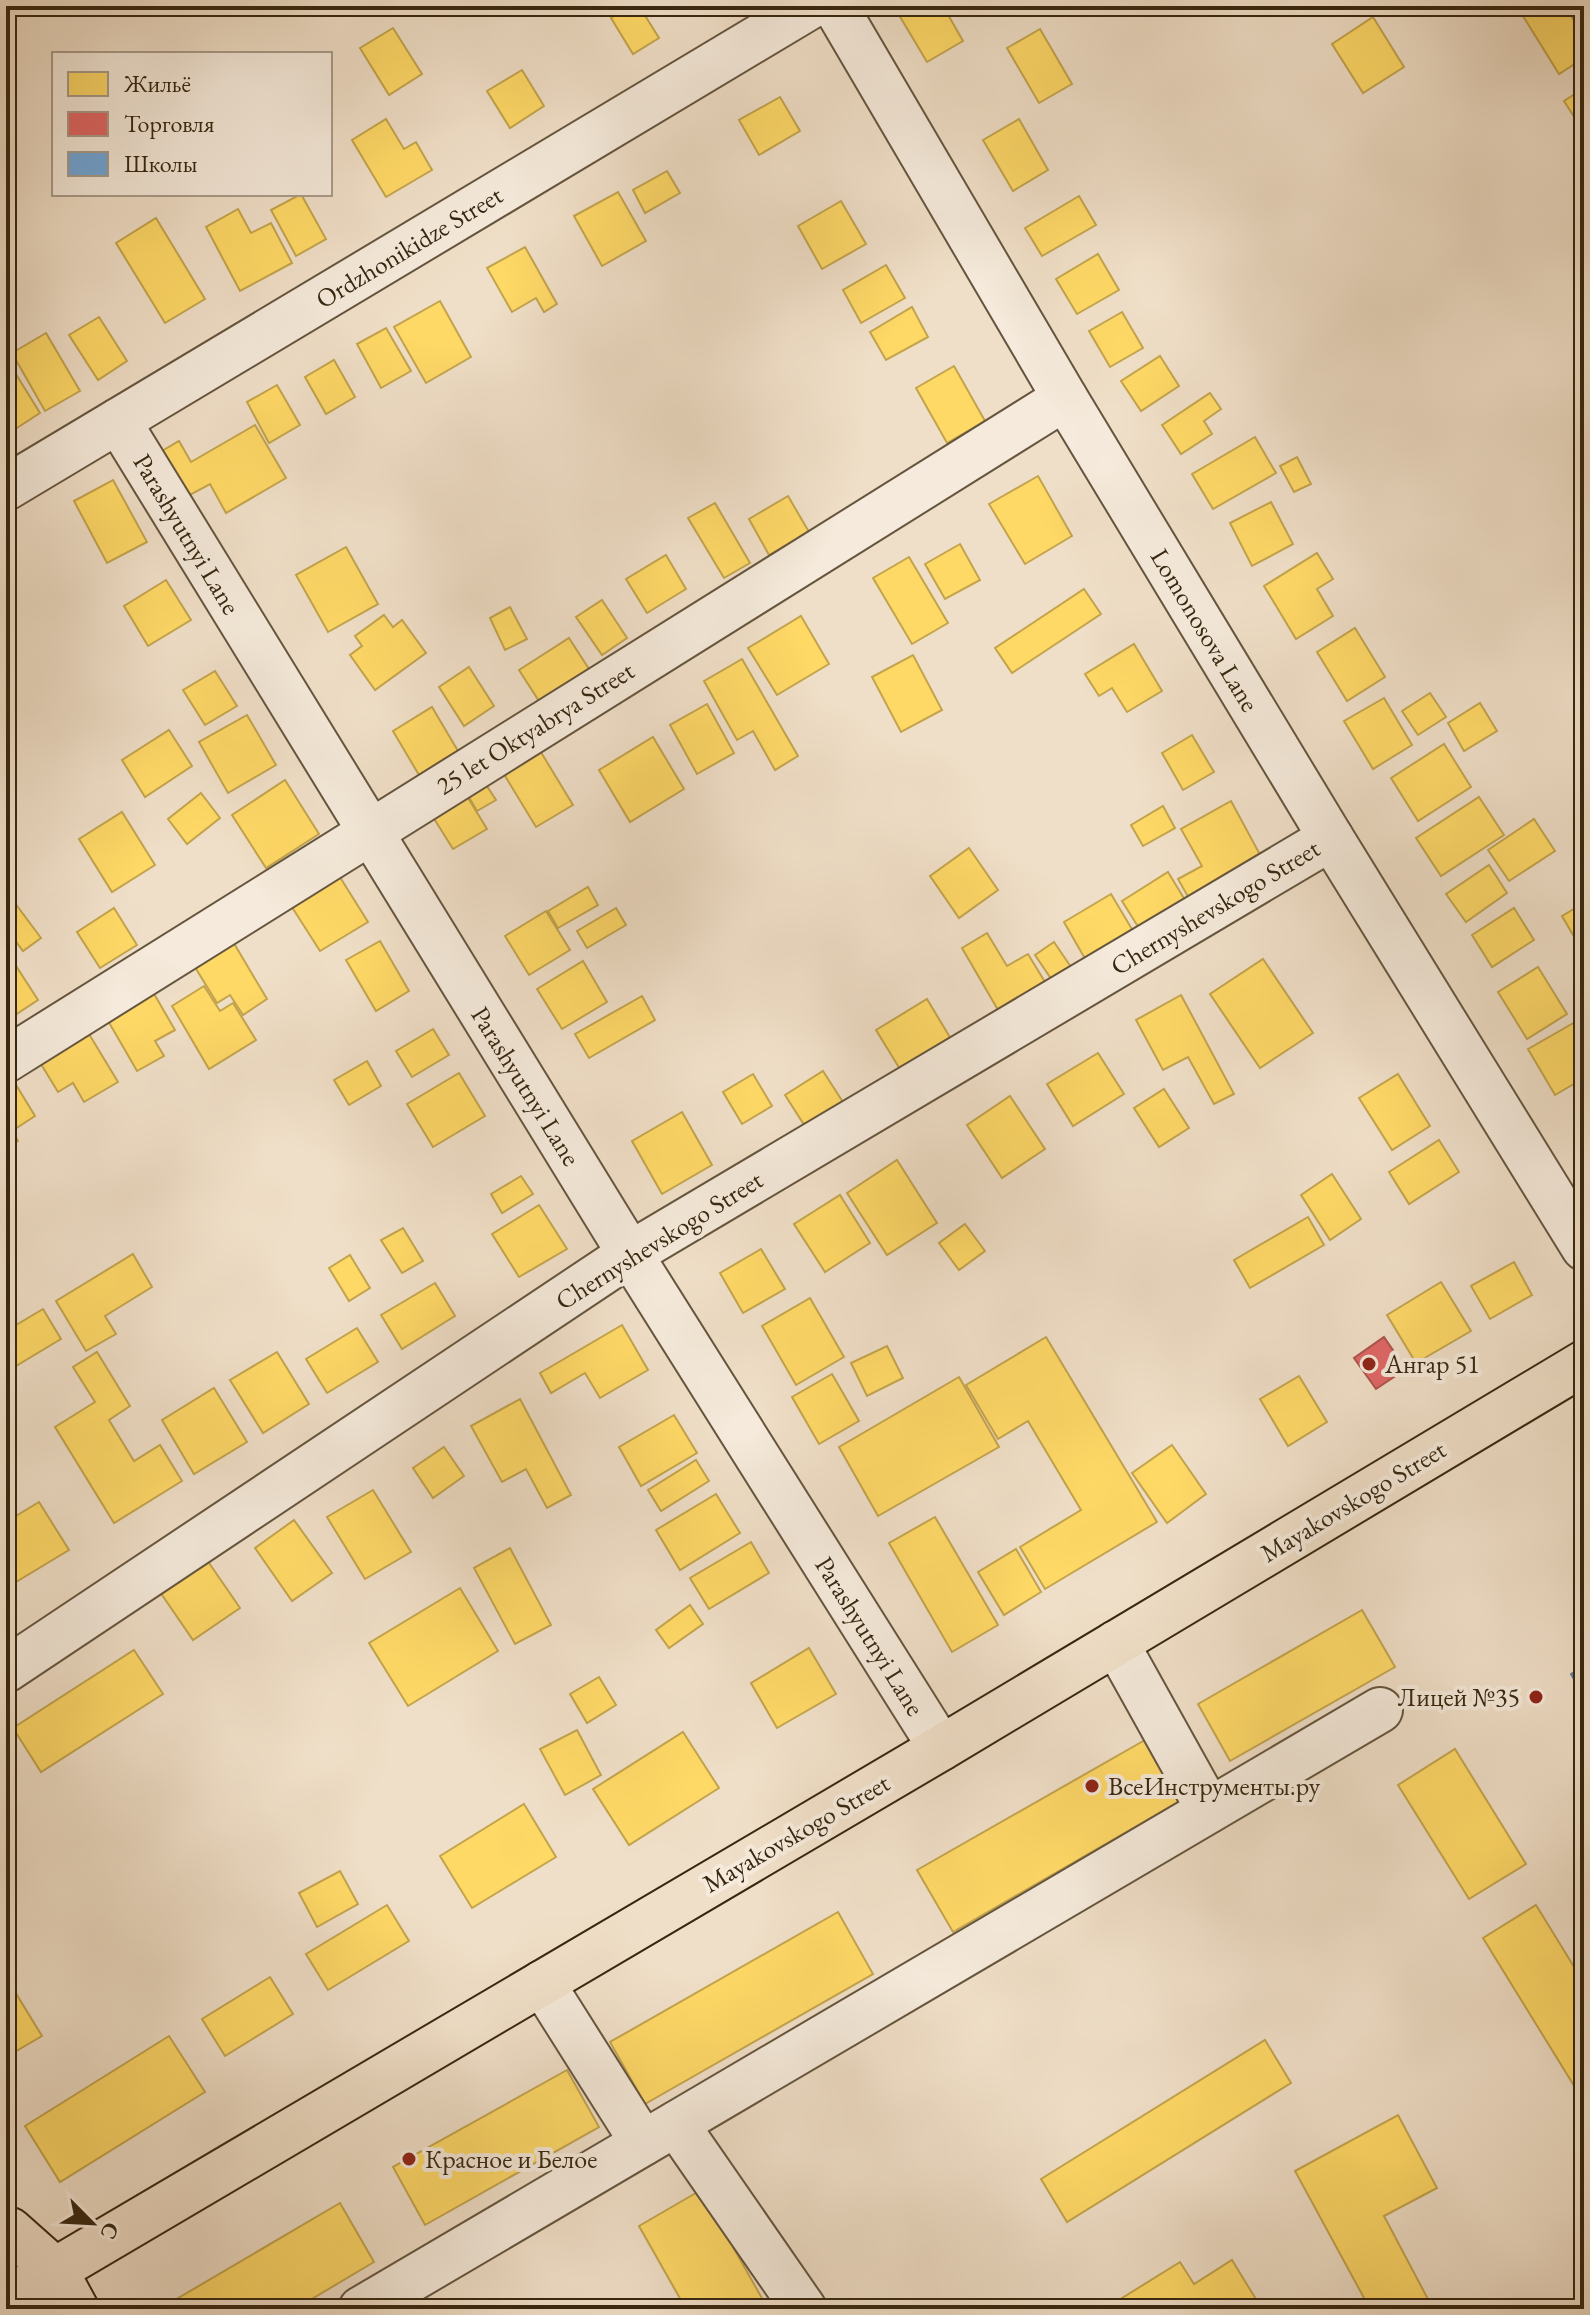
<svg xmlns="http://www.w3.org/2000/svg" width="1590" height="2315" font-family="'EB Garamond',serif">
<rect width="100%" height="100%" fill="#f0dfc8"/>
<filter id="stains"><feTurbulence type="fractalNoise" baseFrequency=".0025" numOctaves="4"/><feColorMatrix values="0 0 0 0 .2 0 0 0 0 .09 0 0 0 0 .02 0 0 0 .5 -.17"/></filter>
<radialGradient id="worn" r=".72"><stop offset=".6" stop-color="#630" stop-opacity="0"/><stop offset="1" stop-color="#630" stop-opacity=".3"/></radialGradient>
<!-- homes -->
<g fill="#ffd966" stroke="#c3a44c" stroke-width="2">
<path d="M630,6H639L659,38L633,54L611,18Z"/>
<path d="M914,6H943L963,41L927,62L899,15Z"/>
<path d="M1538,6H1565L1584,37V58L1559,74L1523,16Z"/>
<path d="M1373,17L1404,67L1363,93L1332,44Z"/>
<path d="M393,28L422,74L389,95L360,48Z"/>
<path d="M1040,29L1072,84L1039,103L1007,48Z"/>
<path d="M522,70L544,106L510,128L487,91Z"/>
<path d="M1584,88V132L1564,101Z"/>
<path d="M780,97L800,131L759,155L739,120Z"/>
<path d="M386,119L404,149L416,142L432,170L386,197L352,140Z"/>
<path d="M1019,119L1048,170L1013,191L983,140Z"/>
<path d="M667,171L680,193L645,213L633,190Z"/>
<path d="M618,192L646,241L602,266L574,216Z"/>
<path d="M301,194L326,239L296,256L271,210Z"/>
<path d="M1079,196L1096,225L1042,256L1025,228Z"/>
<path d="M841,201L866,244L822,269L798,226Z"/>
<path d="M238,209L251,233L271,223L292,263L240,291L206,227Z"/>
<path d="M156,218L205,299L165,323L116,243Z"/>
<path d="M525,247L557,304L544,312L536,298L512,312L487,268Z"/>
<path d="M1098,254L1119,290L1077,314L1056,279Z"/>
<path d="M886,265L905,298L861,323L843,290Z"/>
<path d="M440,301L471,357L426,383L394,327Z"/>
<path d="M912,307L928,337L886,360L870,332Z"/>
<path d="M1122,312L1143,348L1110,367L1089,331Z"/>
<path d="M99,317L127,361L98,380L69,335Z"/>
<path d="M386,328L411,371L381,388L357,344Z"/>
<path d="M46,333L80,391L45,411L12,353Z"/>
<path d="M1160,356L1179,386L1141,411L1121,381Z"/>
<path d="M6,358L40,413L6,435Z"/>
<path d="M334,360L355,397L326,414L305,377Z"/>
<path d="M954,366L985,421L947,443L916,388Z"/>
<path d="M277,385L300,425L269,443L247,402Z"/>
<path d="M1210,393L1221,409L1204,421L1212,434L1181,454L1162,425Z"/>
<path d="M255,425L286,478L226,513L210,484L188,496L162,451L179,441L191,462Z"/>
<path d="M1255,437L1276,473L1213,509L1192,474Z"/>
<path d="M1297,457L1311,484L1294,492L1280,466Z"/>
<path d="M1038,476L1072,536L1025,564L989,504Z"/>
<path d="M113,480L147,542L107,563L74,501Z"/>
<path d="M788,496L809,532L769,555L749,519Z"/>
<path d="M1271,502L1293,544L1252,566L1230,523Z"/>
<path d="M715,503L750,563L724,578L688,518Z"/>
<path d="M960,544L980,580L945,599L925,564Z"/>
<path d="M346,547L378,604L328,632L296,575Z"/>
<path d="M1317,553L1333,579L1317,589L1333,616L1296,639L1264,586Z"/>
<path d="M666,555L686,589L647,613L626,579Z"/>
<path d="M909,557L948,623L912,644L873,578Z"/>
<path d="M166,580L191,620L148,646L124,606Z"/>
<path d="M1084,589L1101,614L1012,673L995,648Z"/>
<path d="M602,600L627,638L602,655L576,617Z"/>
<path d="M510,607L527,639L505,650L490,618Z"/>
<path d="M384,615L393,627L402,620L426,653L375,690L350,655L362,646L355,636Z"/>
<path d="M801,616L829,664L777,695L748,648Z"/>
<path d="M1355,628L1385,677L1347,701L1317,652Z"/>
<path d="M569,638L589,669L539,701L519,670Z"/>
<path d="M1134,644L1162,691L1127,712L1112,688L1099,696L1085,674Z"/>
<path d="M913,655L942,710L901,732L872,677Z"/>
<path d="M742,659L798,756L775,770L753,731L737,740L704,681Z"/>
<path d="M469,667L494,706L464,726L439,687Z"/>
<path d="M215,671L237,706L205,725L183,690Z"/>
<path d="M1430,693L1446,717L1418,735L1402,711Z"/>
<path d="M1384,698L1412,745L1373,769L1344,721Z"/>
<path d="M1480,703L1497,731L1464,751L1448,723Z"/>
<path d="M707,704L734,753L697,774L670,725Z"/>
<path d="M432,707L458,751L419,775L393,731Z"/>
<path d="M247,715L276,765L228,793L199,742Z"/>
<path d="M169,730L192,766L145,797L122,760Z"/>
<path d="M1192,735L1214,772L1183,790L1162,753Z"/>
<path d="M653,737L684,789L630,822L599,770Z"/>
<path d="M536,744L573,805L536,827L499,766Z"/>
<path d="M1444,744L1471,787L1418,821L1391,778Z"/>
<path d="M481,777L496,800L477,811L463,787Z"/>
<path d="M285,780L319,834L266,868L232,815Z"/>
<path d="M462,788L487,829L453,849L428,809Z"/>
<path d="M201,793L220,818L187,844L168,819Z"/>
<path d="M1479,797L1504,835L1441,876L1416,838Z"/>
<path d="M1231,801L1264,862L1191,902L1178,879L1202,866L1181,829Z"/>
<path d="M1163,806L1175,828L1143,846L1131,825Z"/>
<path d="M122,812L155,865L112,892L79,839Z"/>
<path d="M1534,819L1555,851L1509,881L1488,850Z"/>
<path d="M969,848L998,890L959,918L930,876Z"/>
<path d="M1489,865L1507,893L1466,922L1446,894Z"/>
<path d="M1168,872L1188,905L1142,933L1122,901Z"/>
<path d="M338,874L368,922L320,951L290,904Z"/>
<path d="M588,887L598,905L558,928L548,911Z"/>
<path d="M6,891L41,938L23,951L6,928Z"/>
<path d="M1111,894L1136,936L1088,964L1064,922Z"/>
<path d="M1584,903V935L1576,940L1562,916Z"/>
<path d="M114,908L137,945L100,968L77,932Z"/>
<path d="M616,908L626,925L587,948L577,931Z"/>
<path d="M1514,908L1534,940L1492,967L1472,935Z"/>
<path d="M546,911L570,950L529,975L505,936Z"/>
<path d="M987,933L1007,966L1028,954L1048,987L1001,1015L962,948Z"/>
<path d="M229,935L267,999L243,1015L230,995L217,1003L190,959Z"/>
<path d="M380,941L409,991L376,1011L346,960Z"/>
<path d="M1054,942L1073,970L1054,983L1035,955Z"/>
<path d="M9,955L38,1000L6,1021V957Z"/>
<path d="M1263,959L1313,1033L1260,1068L1210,994Z"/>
<path d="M583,961L607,1002L562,1029L537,989Z"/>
<path d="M1538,967L1567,1014L1527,1039L1498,992Z"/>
<path d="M204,986L220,1011L233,1003L256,1040L209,1069L172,1006Z"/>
<path d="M153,992L175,1030L155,1041L164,1056L137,1071L107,1019Z"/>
<path d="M1181,995L1234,1094L1214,1104L1188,1057L1163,1070L1136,1020Z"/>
<path d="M642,996L655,1020L589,1058L575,1034Z"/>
<path d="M927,999L954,1044L903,1074L876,1030Z"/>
<path d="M1584,1017V1078L1555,1095L1528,1049Z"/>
<path d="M433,1029L449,1055L412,1077L396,1051Z"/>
<path d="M89,1034L118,1082L84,1102L73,1083L58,1092L41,1064Z"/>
<path d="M1098,1053L1124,1094L1073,1126L1047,1084Z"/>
<path d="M367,1061L381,1086L349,1105L334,1080Z"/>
<path d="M823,1071L848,1110L810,1134L785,1095Z"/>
<path d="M459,1073L485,1116L433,1147L407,1104Z"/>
<path d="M753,1074L772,1106L742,1124L723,1092Z"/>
<path d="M1398,1074L1430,1126L1392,1150L1359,1098Z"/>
<path d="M10,1075L35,1116L12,1131L18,1141L6,1148V1077Z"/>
<path d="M1164,1089L1189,1128L1159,1147L1134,1108Z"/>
<path d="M1010,1096L1045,1149L1002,1178L967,1125Z"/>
<path d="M682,1112L712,1165L662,1194L632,1141Z"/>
<path d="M1439,1140L1459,1172L1409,1204L1389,1172Z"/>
<path d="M897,1160L937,1223L887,1255L847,1193Z"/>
<path d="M1332,1174L1361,1219L1330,1240L1301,1195Z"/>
<path d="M521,1176L533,1194L502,1213L491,1194Z"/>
<path d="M840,1195L870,1243L825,1272L794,1224Z"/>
<path d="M539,1205L567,1249L519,1277L492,1234Z"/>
<path d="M1308,1217L1324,1245L1250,1288L1234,1260Z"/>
<path d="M965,1224L985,1251L959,1270L939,1243Z"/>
<path d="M403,1228L423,1261L402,1273L381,1240Z"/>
<path d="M761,1249L785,1289L743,1313L720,1273Z"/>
<path d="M133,1254L152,1287L105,1316L116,1334L86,1351L56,1301Z"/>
<path d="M350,1255L370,1288L349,1301L329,1268Z"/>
<path d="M1514,1262L1532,1295L1490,1319L1471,1286Z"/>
<path d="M1441,1282L1471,1331L1416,1363L1387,1315Z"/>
<path d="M435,1283L455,1316L402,1349L381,1315Z"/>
<path d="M810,1298L844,1357L796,1385L762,1326Z"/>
<path d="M43,1309L61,1339L6,1372V1331Z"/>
<path d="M622,1325L648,1370L600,1398L585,1373L551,1393L540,1373Z"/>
<path d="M357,1328L378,1362L327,1393L306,1359Z"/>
<path d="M1046,1337L1157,1522L1045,1589L1020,1547L1081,1510L1028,1421L998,1439L966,1385Z"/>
<path d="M887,1346L903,1378L867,1396L851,1363Z"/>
<path d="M97,1352L130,1406L109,1420L134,1461L160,1445L182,1481L114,1523L55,1427L95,1402L73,1367Z"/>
<path d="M277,1352L309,1404L263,1433L230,1380Z"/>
<path d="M832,1374L859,1421L819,1444L792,1397Z"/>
<path d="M1299,1376L1327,1422L1288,1446L1260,1399Z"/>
<path d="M959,1377L999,1447L878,1516L839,1447Z"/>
<path d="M214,1388L247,1442L194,1474L162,1420Z"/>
<path d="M520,1399L571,1495L547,1508L526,1469L502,1482L471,1426Z"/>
<path d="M674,1415L697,1453L641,1486L619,1447Z"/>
<path d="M1172,1445L1206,1494L1167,1523L1132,1473Z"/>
<path d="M444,1447L464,1476L433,1498L413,1468Z"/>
<path d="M696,1460L709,1481L661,1511L648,1490Z"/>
<path d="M373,1490L411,1552L365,1579L327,1517Z"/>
<path d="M716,1494L740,1533L680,1570L656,1530Z"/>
<path d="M39,1502L69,1550L6,1588V1522Z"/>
<path d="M935,1517L998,1625L952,1652L889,1543Z"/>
<path d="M294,1520L332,1573L292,1601L255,1548Z"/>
<path d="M751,1542L769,1573L709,1609L690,1578Z"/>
<path d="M510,1548L551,1625L515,1644L474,1568Z"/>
<path d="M1016,1549L1041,1592L1004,1615L978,1572Z"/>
<path d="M207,1560L240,1608L193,1640L160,1592Z"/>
<path d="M460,1588L498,1651L408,1706L369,1643Z"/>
<path d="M690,1605L703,1624L669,1648L656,1630Z"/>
<path d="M1362,1610L1395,1667L1230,1761L1198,1704Z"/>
<path d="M809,1648L836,1694L777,1728L751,1683Z"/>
<path d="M134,1650L163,1694L41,1772L13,1728Z"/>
<path d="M599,1677L616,1705L587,1723L570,1694Z"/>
<path d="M577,1730L601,1775L565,1795L540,1749Z"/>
<path d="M683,1732L719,1788L629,1845L593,1789Z"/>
<path d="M1145,1740L1180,1801L953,1932L917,1870Z"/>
<path d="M1455,1749L1526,1864L1469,1899L1398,1785Z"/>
<path d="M524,1804L556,1857L472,1908L440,1856Z"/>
<path d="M340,1871L358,1904L317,1927L299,1893Z"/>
<path d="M387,1905L409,1941L328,1990L306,1954Z"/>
<path d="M1536,1905L1584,1983V2102L1483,1938Z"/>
<path d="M838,1912L873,1974L645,2104L610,2042Z"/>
<path d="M6,1977L42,2036L6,2057Z"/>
<path d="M270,1977L293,2014L225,2056L202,2019Z"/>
<path d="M169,2036L205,2092L60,2182L25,2126Z"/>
<path d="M1265,2040L1291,2083L1067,2222L1041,2179Z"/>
<path d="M567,2070L599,2127L425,2225L393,2167Z"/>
<path d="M1398,2115L1437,2188L1384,2216L1430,2303L1419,2309H1370L1295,2171Z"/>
<path d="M701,2190L768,2309H686L639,2226Z"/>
<path d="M340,2203L374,2262L295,2309H171L168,2304Z"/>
<path d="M1232,2260L1262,2309H1118L1114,2303L1180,2262L1194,2284Z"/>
</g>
<!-- shops -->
<path fill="#e06666" stroke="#ad534c" stroke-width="2" d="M1384,1337L1406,1369L1376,1389L1354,1358Z"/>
<!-- schools -->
<path fill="#6fa8dc" stroke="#5e819f" stroke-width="2" d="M1584,1666V1696L1571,1674Z"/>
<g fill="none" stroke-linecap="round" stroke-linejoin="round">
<defs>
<g id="minor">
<path d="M835,6L1065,398L1331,838L1584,1248"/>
<path d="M118,421L630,1254L941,1748"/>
<path d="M6,488L811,6"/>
<path d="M6,1060L1065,398"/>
<path d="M1116,1643L1209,1810"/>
<path d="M6,1670L630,1254L1331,838"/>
<path d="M542,1983L643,2143"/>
<path d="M676,2124L804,2309"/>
<path d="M361,2309L1380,1710"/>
</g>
<g id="major">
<path d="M10,2230L55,2270L76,2309"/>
<path d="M6,2299L941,1748L1584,1363"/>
</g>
</defs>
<!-- minor casing -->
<use href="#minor" stroke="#65553e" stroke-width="48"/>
<!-- major casing -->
<use href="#major" stroke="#372710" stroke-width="48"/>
<!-- minor -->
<use href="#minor" stroke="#f5eadb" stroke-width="44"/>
<!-- major -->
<use href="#major" stroke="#f0dfc8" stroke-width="44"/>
</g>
<!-- markers -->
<g fill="#8f2418" stroke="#f5eadb" stroke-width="3">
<circle cx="1369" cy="1364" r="8"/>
<circle cx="1536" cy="1697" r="8"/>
<circle cx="1092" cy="1786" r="8"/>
<circle cx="409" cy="2159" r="8"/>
</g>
<g text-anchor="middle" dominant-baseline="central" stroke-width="8" stroke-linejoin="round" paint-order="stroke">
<!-- street labels -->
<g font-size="26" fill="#372710" stroke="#f5eadb">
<text transform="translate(409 247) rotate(-31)">Ordzhonikidze Street</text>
<text transform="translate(187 534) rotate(59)">Parashyutnyi Lane</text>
<text transform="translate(1205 630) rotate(59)">Lomonosova Lane</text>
<text transform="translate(535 728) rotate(-32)">25 let Oktyabrya Street</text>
<text transform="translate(1215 907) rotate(-31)">Chernyshevskogo Street</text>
<text transform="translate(526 1086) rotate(58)">Parashyutnyi Lane</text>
<text transform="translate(659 1240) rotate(-32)">Chernyshevskogo Street</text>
<text transform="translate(1353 1501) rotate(-31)">Mayakovskogo Street</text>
<text transform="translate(870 1636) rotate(58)">Parashyutnyi Lane</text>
<text transform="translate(796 1833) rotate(-30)">Mayakovskogo Street</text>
</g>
<!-- poi labels -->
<g font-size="26" fill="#372710" stroke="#f5eadb" text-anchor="start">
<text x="1385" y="1364">Ангар 51</text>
<text x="1520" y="1697" text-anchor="end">Лицей №35</text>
<text x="1108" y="1786">ВсеИнструменты.ру</text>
<text x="425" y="2159">Красное и Белое</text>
</g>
</g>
<!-- margin -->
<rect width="1590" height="2315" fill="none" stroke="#f0dfc8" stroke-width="32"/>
<rect x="8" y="8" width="1574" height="2299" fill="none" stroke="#372710" stroke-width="4"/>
<rect x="16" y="16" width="1558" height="2283" fill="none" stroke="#372710" stroke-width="2"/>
<!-- legend -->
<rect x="52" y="52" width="280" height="144" fill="#f5eadb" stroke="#a99c8a" stroke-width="2"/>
<rect x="68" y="72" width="40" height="24" fill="#ffd966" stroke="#a99c8a" stroke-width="2"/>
<text x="124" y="92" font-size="24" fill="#372710">Жильё</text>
<rect x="68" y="112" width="40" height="24" fill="#e06666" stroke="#a99c8a" stroke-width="2"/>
<text x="124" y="132" font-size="24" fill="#372710">Торговля</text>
<rect x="68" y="152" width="40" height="24" fill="#6fa8dc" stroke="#a99c8a" stroke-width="2"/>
<text x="124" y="172" font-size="24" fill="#372710">Школы</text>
<!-- north arrow -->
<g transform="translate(92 2223) rotate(114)" stroke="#f5eadb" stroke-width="6" paint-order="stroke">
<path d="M0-6L14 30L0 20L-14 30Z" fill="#372710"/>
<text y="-12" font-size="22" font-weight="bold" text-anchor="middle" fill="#372710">С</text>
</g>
<rect width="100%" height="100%" filter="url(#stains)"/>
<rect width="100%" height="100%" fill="url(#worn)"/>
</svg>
